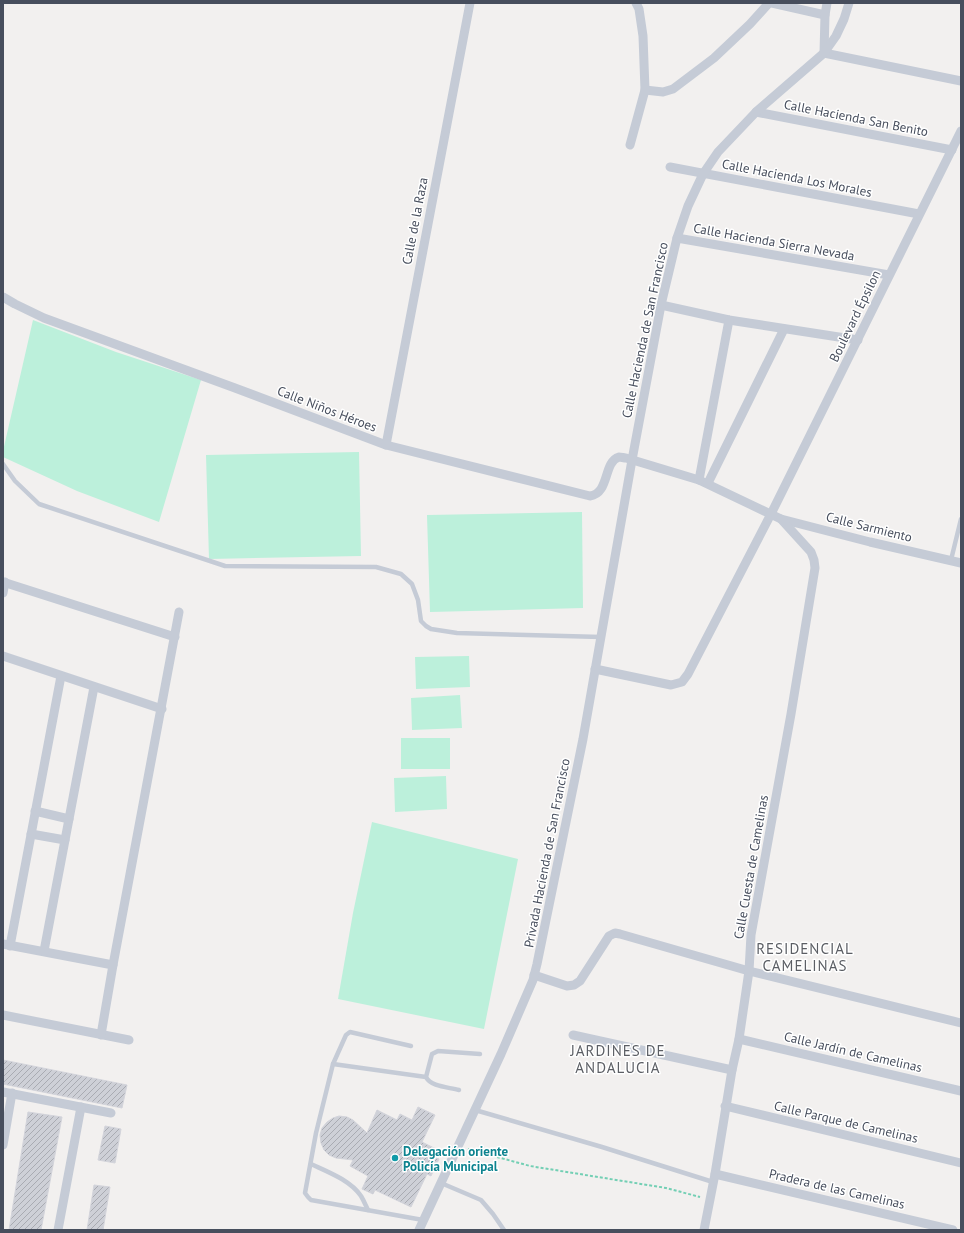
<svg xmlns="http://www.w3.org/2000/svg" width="964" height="1233" font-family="'PT Sans',sans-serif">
<defs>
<pattern id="building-hatch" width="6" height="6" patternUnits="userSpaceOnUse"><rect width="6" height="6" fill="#ced0d7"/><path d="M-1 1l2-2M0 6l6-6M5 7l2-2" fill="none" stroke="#a9abb2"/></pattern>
</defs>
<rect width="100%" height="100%" fill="#f2f0ef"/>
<!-- grass -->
<g fill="#bcf0db">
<path d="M33,320L116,352L201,380L159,522L77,491L3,457V451Z"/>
<path d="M359,452L361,556L209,559L206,455Z"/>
<path d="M582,512L583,608L430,612L427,515Z"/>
<path d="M469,656L470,687L416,689L415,657Z"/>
<path d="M460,695L462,728L412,730L411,698Z"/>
<rect x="401" y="738" width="49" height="31"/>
<path d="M446,776L447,809L395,812L394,778Z"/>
<path d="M372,822L518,859L484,1029L338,999L353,913Z"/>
</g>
<!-- building -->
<g fill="url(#building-hatch)" stroke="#d3d4db">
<path d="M3,1060L127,1085L122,1108L3,1084Z"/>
<path d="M418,1107L435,1115L422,1142L438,1150L434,1157L439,1159L431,1176L427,1174L411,1207L375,1190L373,1194L362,1189L368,1176L350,1166L353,1160L336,1158L329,1155L324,1150L321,1143L320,1135L322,1128L327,1122L333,1118L339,1116L347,1117L353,1120L367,1133L377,1110L397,1120L400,1114L412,1120Z"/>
<path d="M28,1112L62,1117L41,1230H9Z"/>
<path d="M105,1126L121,1129L115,1163L98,1160Z"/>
<path d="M94,1185L110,1187L103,1230H87Z"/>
</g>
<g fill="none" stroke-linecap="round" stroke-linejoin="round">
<!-- path -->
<path stroke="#73cfb4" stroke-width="2" stroke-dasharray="3 2" stroke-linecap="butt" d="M468,1149L530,1166L666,1188L700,1197"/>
<!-- service -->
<g stroke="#c5cbd6" stroke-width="4.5">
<path d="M3,464L15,481L39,504L225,566L376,567L401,574L412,584L418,600L421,621L426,626L431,629L457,633L601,637"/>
<path d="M951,560L961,519"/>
<path d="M411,1046L350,1032L346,1035L333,1064L316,1133L305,1193L308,1197L311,1200L423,1220"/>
<path d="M333,1064L426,1077"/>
<path d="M459,1090C448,1087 431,1087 426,1077L432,1054L438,1051L480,1054"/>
<path d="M475,1110L602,1147L713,1182"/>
<path d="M311,1164C328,1172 350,1180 361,1196C364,1201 366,1206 368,1210"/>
<path d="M441,1183L481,1200L493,1214L504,1230"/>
</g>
<!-- minor -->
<g stroke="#c5cbd6" stroke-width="9">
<path d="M772,3L825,15"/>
<path d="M827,3L825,15L824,53L961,81"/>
<path d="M645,90L663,92L673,89L714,58L750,24L769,3"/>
<path d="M756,112L952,150"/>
<path d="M630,145L645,90L643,36L639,9L636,3"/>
<path d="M670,167L919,214"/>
<path d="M677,238L889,275"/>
<path d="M3,297L15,304L44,318L235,388L386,445L590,496C610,493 603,462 619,457C621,457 624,458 626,458L699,480L781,519L870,542L961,563"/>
<path d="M661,305L729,320L858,340"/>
<path d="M386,445L470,3"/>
<path d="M699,480L729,320"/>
<path d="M708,483L784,329"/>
<path d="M3,582L175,637"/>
<path d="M3,593L5,582"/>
<path d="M3,656L162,709"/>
<path d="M595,669L671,685L682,682L688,674L771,514L961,131"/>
<path d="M35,811L69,819"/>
<path d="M31,834L65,840"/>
<path d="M3,944L113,965"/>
<path d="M10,946L61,676"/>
<path d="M44,951L94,687"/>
<path d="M534,975L567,986L574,985L580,981L609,936L615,933L620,934L749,971L961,1023"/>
<path d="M3,1015L129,1040"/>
<path d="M101,1035L113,965L179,612"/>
<path d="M573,1035L732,1070"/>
<path d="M739,1039L961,1091"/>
<path d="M3,1092L111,1113"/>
<path d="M725,1106L961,1163"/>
<path d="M3,1145L12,1093"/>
<path d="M715,1174L953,1230"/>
<path d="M58,1230L81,1107"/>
<path d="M419,1230L501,1054L533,980L537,964L583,739L632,460L661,305L677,238L688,206L703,174L718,152L756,112L824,53L836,36L844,19L849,3"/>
<path d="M704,1230L715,1174L732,1070L739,1039L749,971L751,935L791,714L815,568L814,560L811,552L781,519"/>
</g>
</g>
<!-- markers -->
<circle fill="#0f9aa8" stroke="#fff" stroke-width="1.5" cx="395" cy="1158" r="4"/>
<g text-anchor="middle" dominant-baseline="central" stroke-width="3" stroke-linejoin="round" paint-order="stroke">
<!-- street labels -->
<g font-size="13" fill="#474e5d" stroke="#fff">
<text transform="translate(856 118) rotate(11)">Calle Hacienda San Benito</text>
<text transform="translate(797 178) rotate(11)">Calle Hacienda Los Morales</text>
<text transform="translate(415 221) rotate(-79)">Calle de la Raza</text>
<text transform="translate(774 242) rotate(10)">Calle Hacienda Sierra Nevada</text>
<text transform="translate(855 316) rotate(-64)">Boulevard Épsilon</text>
<text transform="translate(645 330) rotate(-78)">Calle Hacienda de San Francisco</text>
<text transform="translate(327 409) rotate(21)">Calle Niños Héroes</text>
<text transform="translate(869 527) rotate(14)">Calle Sarmiento</text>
<text transform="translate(547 853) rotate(-79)">Privada Hacienda de San Francisco</text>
<text transform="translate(751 867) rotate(-80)">Calle Cuesta de Camelinas</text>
<text transform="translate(853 1052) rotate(13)">Calle Jardín de Camelinas</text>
<text transform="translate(846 1122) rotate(13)">Calle Parque de Camelinas</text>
<text transform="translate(837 1189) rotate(13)">Pradera de las Camelinas</text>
</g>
<!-- culture labels -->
<g font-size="13" font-weight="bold" fill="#0d838f" stroke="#fff" text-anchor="start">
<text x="403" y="1151">Delegación oriente<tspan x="403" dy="15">Policía Municipal</tspan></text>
</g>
<!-- quarter labels -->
<g font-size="15" letter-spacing="1" fill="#5b5e64" stroke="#fff">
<text x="805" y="948">RESIDENCIAL<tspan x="805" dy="17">CAMELINAS</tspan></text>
<text x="618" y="1050">JARDINES DE<tspan x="618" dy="17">ANDALUCIA</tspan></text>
</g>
</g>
<!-- border -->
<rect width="964" height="1233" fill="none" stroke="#474e5d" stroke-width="8"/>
</svg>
